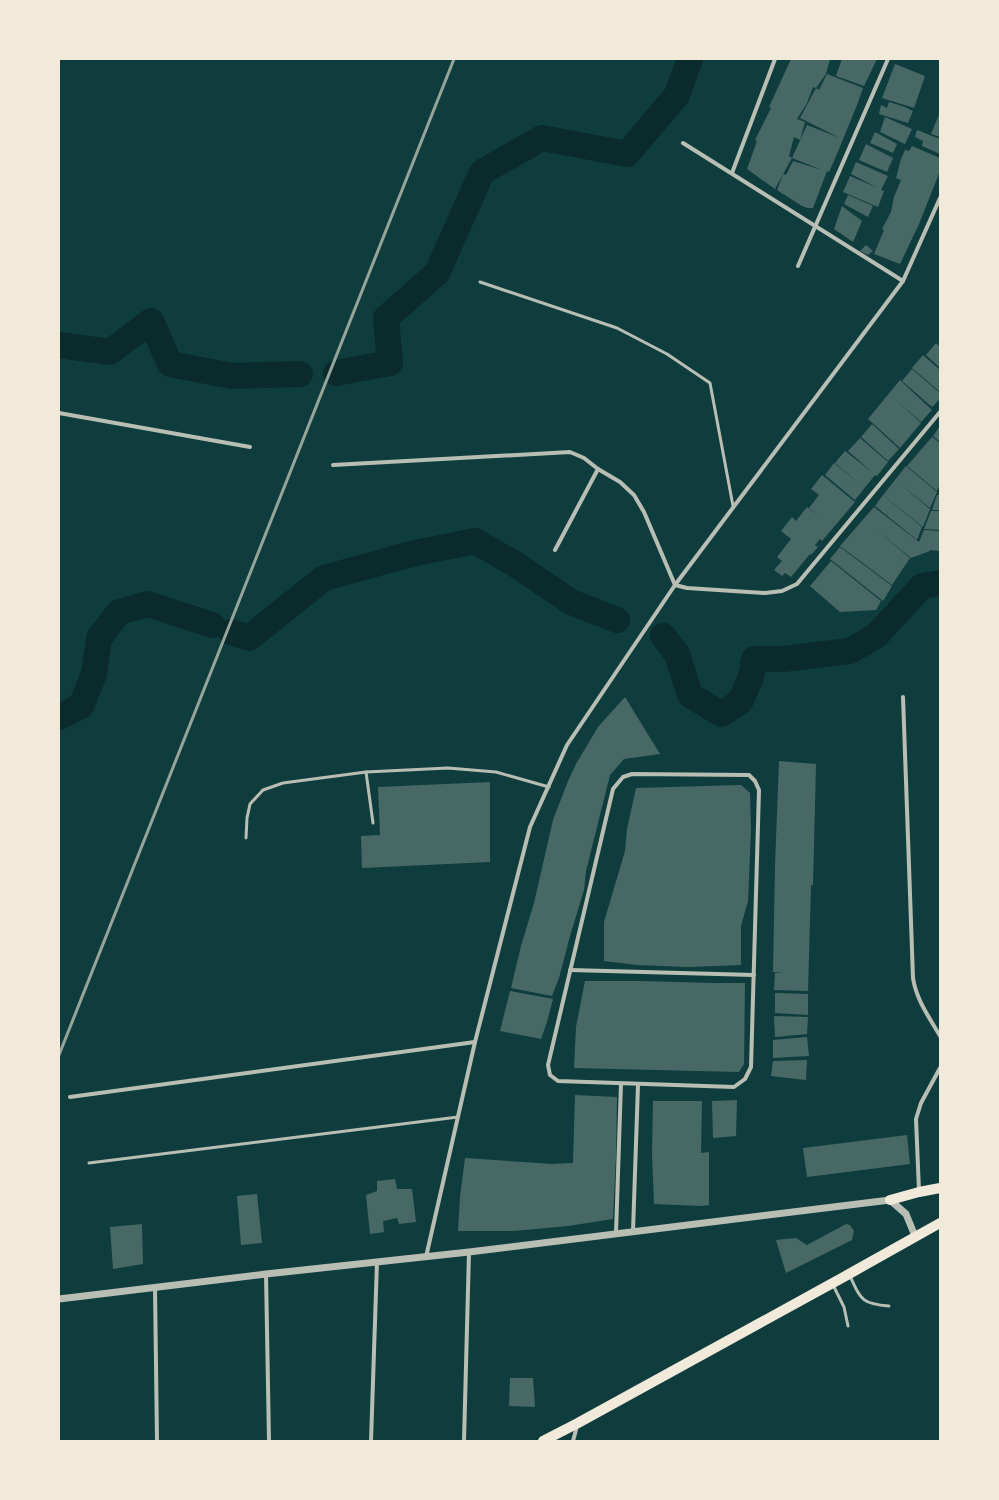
<svg xmlns="http://www.w3.org/2000/svg" width="999" height="1500" font-family="'Golos Text',sans-serif">
<rect width="100%" height="100%" fill="#0f3d3e"/>
<g fill="none" stroke-linecap="round" stroke-linejoin="round">
<!-- river -->
<g stroke="#0a2a2b" stroke-width="26">
<path d="M59,345L110,352L151,321L170,364L232,376L300,374"/>
<path d="M336,373L390,363L386,318L437,273L482,172L542,138L627,154L677,95L690,59"/>
<path d="M231,632L249,638L324,578L411,554L475,541L515,564L571,602L617,620"/>
<path d="M663,636L677,654L690,695L721,714L740,702L751,677L754,659H783L850,651L876,636L922,586L940,583"/>
<path d="M59,717L81,706L94,674L99,638L119,612L148,604L212,625"/>
</g>
</g>
<!-- building -->
<g fill="#486865" fill-rule="evenodd">
<path d="M791,59H830L826,74L816,88L819,90L827,74L863,88L857,105L837,154L829,172L827,171L813,208H808L802,206L777,190L783,174L775,189L747,169L757,141L755,140L771,108L769,107ZM813,87L816,88L800,118L840,138L807,125L792,158L822,170L793,161L786,175L783,174L792,158L789,156L794,137L800,140L805,122L797,119L807,103Z"/>
<path d="M842,59H877L864,86L836,76Z"/>
<path d="M895,64L925,76L914,108L882,98Z"/>
<path d="M889,102L905,107L913,111L908,123L879,114L881,105L887,108Z"/>
<path d="M940,112V137L931,134Z"/>
<path d="M885,117L912,129L905,144L880,132Z"/>
<path d="M917,130L940,139V154L922,146L923,141L915,137Z"/>
<path d="M875,132L897,144L893,153L870,143Z"/>
<path d="M866,144L893,158L887,172L859,160Z"/>
<path d="M912,146L940,158V171L919,224L900,264L874,254L884,230L882,229L891,212L894,197L901,180L896,178L901,159L905,150L909,151Z"/>
<path d="M856,162L888,176L881,190L884,191L878,207L843,192L850,176L878,188L851,174Z"/>
<path d="M848,195L873,206L868,217L844,204Z"/>
<path d="M842,206L862,221L853,242L834,229Z"/>
<path d="M866,245L873,251L868,255L860,251Z"/>
<path d="M936,343L940,347V368L926,355Z"/>
<path d="M923,355L940,370V392L912,368Z"/>
<path d="M912,369L940,393V399L932,407L902,381Z"/>
<path d="M900,380L932,410L921,422L895,399L921,423L900,448L868,419Z"/>
<path d="M872,424L899,449L888,461L861,437Z"/>
<path d="M940,426V442L933,436Z"/>
<path d="M932,437L940,443V484L937,491L907,466Z"/>
<path d="M860,438L888,462L877,476L875,475L855,500L825,475L834,463L862,486L835,463L845,451L872,472L848,451Z"/>
<path d="M906,466L937,492L930,508L899,483L930,509L923,527L883,495Z"/>
<path d="M822,475L855,502L822,541L820,539L815,545L818,547L811,555L810,554L791,577L785,573L782,576L774,570L782,561L777,557L791,539L781,531L792,517L796,521L807,507L822,518L809,508L819,495L811,489Z"/>
<path d="M883,495L922,527L917,540L875,506Z"/>
<path d="M937,495H940V510H932Z"/>
<path d="M874,507L919,542L924,530L940,531V551L929,550L930,551L911,558L874,528L910,558L892,585L840,546Z"/>
<path d="M931,511H940V530L924,529Z"/>
<path d="M840,547L892,586L883,601L830,559Z"/>
<path d="M831,561L881,601L876,610L840,612L810,586Z"/>
<path d="M625,697L660,754L624,759L610,775L586,871L584,890L570,936L559,978L552,996L511,988L521,946L534,903L553,820L568,781L576,764L598,727Z"/>
<path d="M779,761L816,764L813,885H811L808,991L774,990L775,973H784L773,972L775,865Z"/>
<path d="M490,782V862L362,868L361,836L380,835L378,787Z"/>
<path d="M741,785L750,793L751,830L748,901L741,926V965L688,967L637,965L604,961V922L625,851L627,829L636,788Z"/>
<path d="M585,981H640L714,983H745L744,1064L739,1072L574,1068L576,1027Z"/>
<path d="M510,991L553,999L547,1022L541,1039L500,1031Z"/>
<path d="M775,993L808,994V1015L775,1013Z"/>
<path d="M774,1016L808,1017L807,1034L775,1037Z"/>
<path d="M807,1037L809,1056L773,1058V1040Z"/>
<path d="M807,1060L806,1080L771,1076L773,1061Z"/>
<path d="M575,1095L617,1097L616,1156L613,1219L568,1226L514,1231H458L460,1197L465,1158L552,1164L573,1163Z"/>
<path d="M737,1100L736,1136L713,1138L712,1101Z"/>
<path d="M653,1101H702L701,1153L709,1152V1205L701,1206L654,1204L652,1154Z"/>
<path d="M907,1135L910,1164L807,1177L803,1148Z"/>
<path d="M395,1179L397,1189H412L416,1222L399,1224L397,1218L383,1221L384,1232L370,1234L366,1195L377,1191V1181Z"/>
<path d="M257,1194L262,1243L241,1245L237,1196Z"/>
<path d="M142,1224L143,1264L113,1269L110,1227Z"/>
<path d="M846,1224L850,1225L854,1231L852,1240L786,1273L776,1240L796,1238L807,1245Z"/>
<path d="M510,1378H533L535,1407L509,1406Z"/>
</g>
<g fill="none" stroke-linecap="round" stroke-linejoin="round">
<!-- service -->
<g stroke="#b8beb3" stroke-width="3">
<path d="M480,282L617,328L667,354L710,383L733,506"/>
<path d="M366,772L373,823"/>
<path d="M246,838L247,818L250,804L263,790L283,783L366,772L448,768L496,772L549,787"/>
<path d="M89,1163L458,1117"/>
<path d="M850,1276C861,1300 862,1304 889,1306"/>
<path d="M833,1285L844,1307L848,1326"/>
</g>
<!-- minor -->
<g stroke="#b8beb3" stroke-width="4">
<path d="M683,143L903,281"/>
<path d="M732,173L775,59"/>
<path d="M798,266L888,59"/>
<path d="M59,413L250,447"/>
<path d="M333,465L570,452L584,458L598,469L620,482L634,495L644,512L675,585L687,588L765,593L782,591L797,584L940,412"/>
<path d="M555,550L598,469"/>
<path d="M903,697L913,978C916,999 929,1017 940,1036"/>
<path d="M632,774L749,775L755,781L759,790L751,1067L745,1079L734,1087L558,1081L550,1075L548,1065L613,789L623,777Z"/>
<path d="M570,970L754,975"/>
<path d="M70,1097L475,1042"/>
<path d="M919,1191L916,1119L921,1103L940,1068"/>
<path d="M633,1231L638,1085"/>
<path d="M616,1233L621,1084"/>
<path d="M426,1257L475,1042L530,827L567,745L675,585L903,281L940,198"/>
<path d="M266,1274L269,1441"/>
<path d="M155,1288L157,1441"/>
<path d="M371,1441L377,1262"/>
<path d="M464,1441L469,1252"/>
<path d="M573,1441L577,1426"/>
</g>
<!-- tertiary -->
<path stroke="#b8beb3" stroke-width="7" d="M59,1299L266,1274L469,1252L890,1200L906,1214L915,1236"/>
<!-- primary -->
<g stroke="#f1e9da" stroke-width="10">
<path d="M890,1200L919,1192L940,1188"/>
<path d="M543,1441L578,1423L849,1274L940,1223"/>
</g>
<!-- rail -->
<path stroke="#97a49c" stroke-width="3" d="M59,1055L454,59"/>
</g>
<!-- border -->
<rect width="999" height="1500" fill="none" stroke="#f1e9da" stroke-width="120"/>
</svg>
